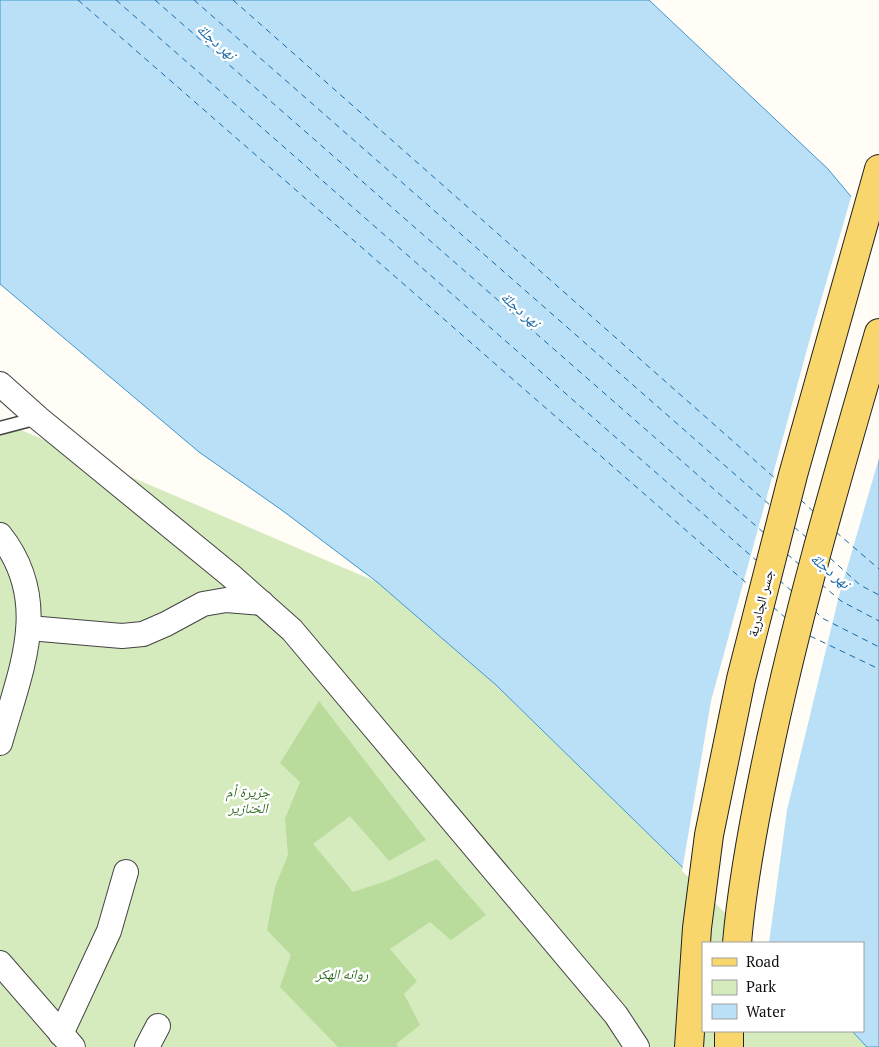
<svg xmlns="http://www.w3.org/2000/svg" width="879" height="1047" font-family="'PT Serif','Noto Naskh Arabic',serif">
<rect width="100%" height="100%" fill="#fffdf5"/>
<!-- green -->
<path fill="#d5ebbd" d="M0,421L377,582L496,685L760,943H703V1031H852L867,1047H0Z"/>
<!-- forest -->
<path fill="#b9dc9c" d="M319,701L426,840L389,861L350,816L313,844L353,892L389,880L437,859L486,915L451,940L430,922L390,949L417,981L404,994L420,1025L396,1044L398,1047H338L280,987L291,955L267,930L275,887L288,855L285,819L300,782L280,763Z"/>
<!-- water -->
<path fill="#b9e0f7" stroke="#3f96cf" d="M0,0H649L828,169L879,230V1047H867L852,1031H863V943H760L496,685L377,582L283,511L199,452L0,284Z"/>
<!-- pier -->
<path fill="#fffdf5" d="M852,194L879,226V458L839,596L787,810L769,943H756L682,871L711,701L812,331Z"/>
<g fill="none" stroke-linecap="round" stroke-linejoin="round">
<!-- ferry -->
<g stroke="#1768a6" stroke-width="1" stroke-dasharray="6 5" stroke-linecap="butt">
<path d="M78,0L751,587"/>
<path d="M116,0L757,561"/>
<path d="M155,0L764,533"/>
<path d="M194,0L771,506"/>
<path d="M233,0L777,480"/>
<path d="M801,500L815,513"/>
<path d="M794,527L806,537"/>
<path d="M836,532L879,569"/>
<path d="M787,554L800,565"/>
<path d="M830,558L860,585L879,595"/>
<path d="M779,580L793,592"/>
<path d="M821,584L841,601L879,621"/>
<path d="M773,607L787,619"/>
<path d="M815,611L822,618L879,647"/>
<path d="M810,636L879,669"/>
</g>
<defs>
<path id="service" d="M0,428L38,418"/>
<g id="minor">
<path d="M0,384L38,418L230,575L292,630L616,1015L637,1047"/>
<path d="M0,535C53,602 20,671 0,743"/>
<path d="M29,628L122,636L143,634L166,624L203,604L226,600L262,603"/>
<path d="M0,963L73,1047"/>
<path d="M61,1034L109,931L126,872"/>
<path d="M147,1047L158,1026"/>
</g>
<g id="primary">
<path d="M737,943C742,884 753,826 765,768C795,621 837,477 879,333"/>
<path d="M689,1047L697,928L709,835L741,679L793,475L879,169"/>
<path d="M729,1047V1031"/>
</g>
</defs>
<!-- service casing -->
<use href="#service" stroke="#444" stroke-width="15"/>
<!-- minor casing -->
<use href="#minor" stroke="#444" stroke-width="26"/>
<!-- primary casing -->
<use href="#primary" stroke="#222" stroke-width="30"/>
<!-- service -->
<use href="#service" stroke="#fff" stroke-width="12"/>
<!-- minor -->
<use href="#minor" stroke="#fff" stroke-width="24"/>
<!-- primary -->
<use href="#primary" stroke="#f9d66b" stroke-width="28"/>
</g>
<g text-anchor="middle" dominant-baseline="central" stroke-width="5" stroke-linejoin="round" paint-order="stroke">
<!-- street labels -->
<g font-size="14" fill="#111" stroke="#fff">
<text transform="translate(760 603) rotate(-76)">جسر الجادرية</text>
</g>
<!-- park labels -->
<g font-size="14" font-style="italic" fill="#2f6b1f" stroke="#fff">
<text x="248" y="791">جزيرة أم<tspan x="248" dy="16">الخنازير</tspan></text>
<text x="342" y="973">روانه الهكر</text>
</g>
<!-- water labels -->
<g font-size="15" font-style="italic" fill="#1768a6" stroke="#fff">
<text transform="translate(217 41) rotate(41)">نهر دجلة</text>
<text transform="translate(521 309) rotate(41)">نهر دجلة</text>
<text transform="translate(831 570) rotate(40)">نهر دجلة</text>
</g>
</g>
<!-- legend -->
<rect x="702" y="942" width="162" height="90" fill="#ffffff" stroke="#a0a0a0"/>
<rect x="712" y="958" width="25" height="8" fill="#f9d66b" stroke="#a0a0a0"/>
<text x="746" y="967" font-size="15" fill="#111111">Road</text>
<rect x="712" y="980" width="25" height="15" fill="#d5ebbd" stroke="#a0a0a0"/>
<text x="746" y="992" font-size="15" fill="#111111">Park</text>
<rect x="712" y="1004" width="25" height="15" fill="#b9e0f7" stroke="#a0a0a0"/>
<text x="746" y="1017" font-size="15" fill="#111111">Water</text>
</svg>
